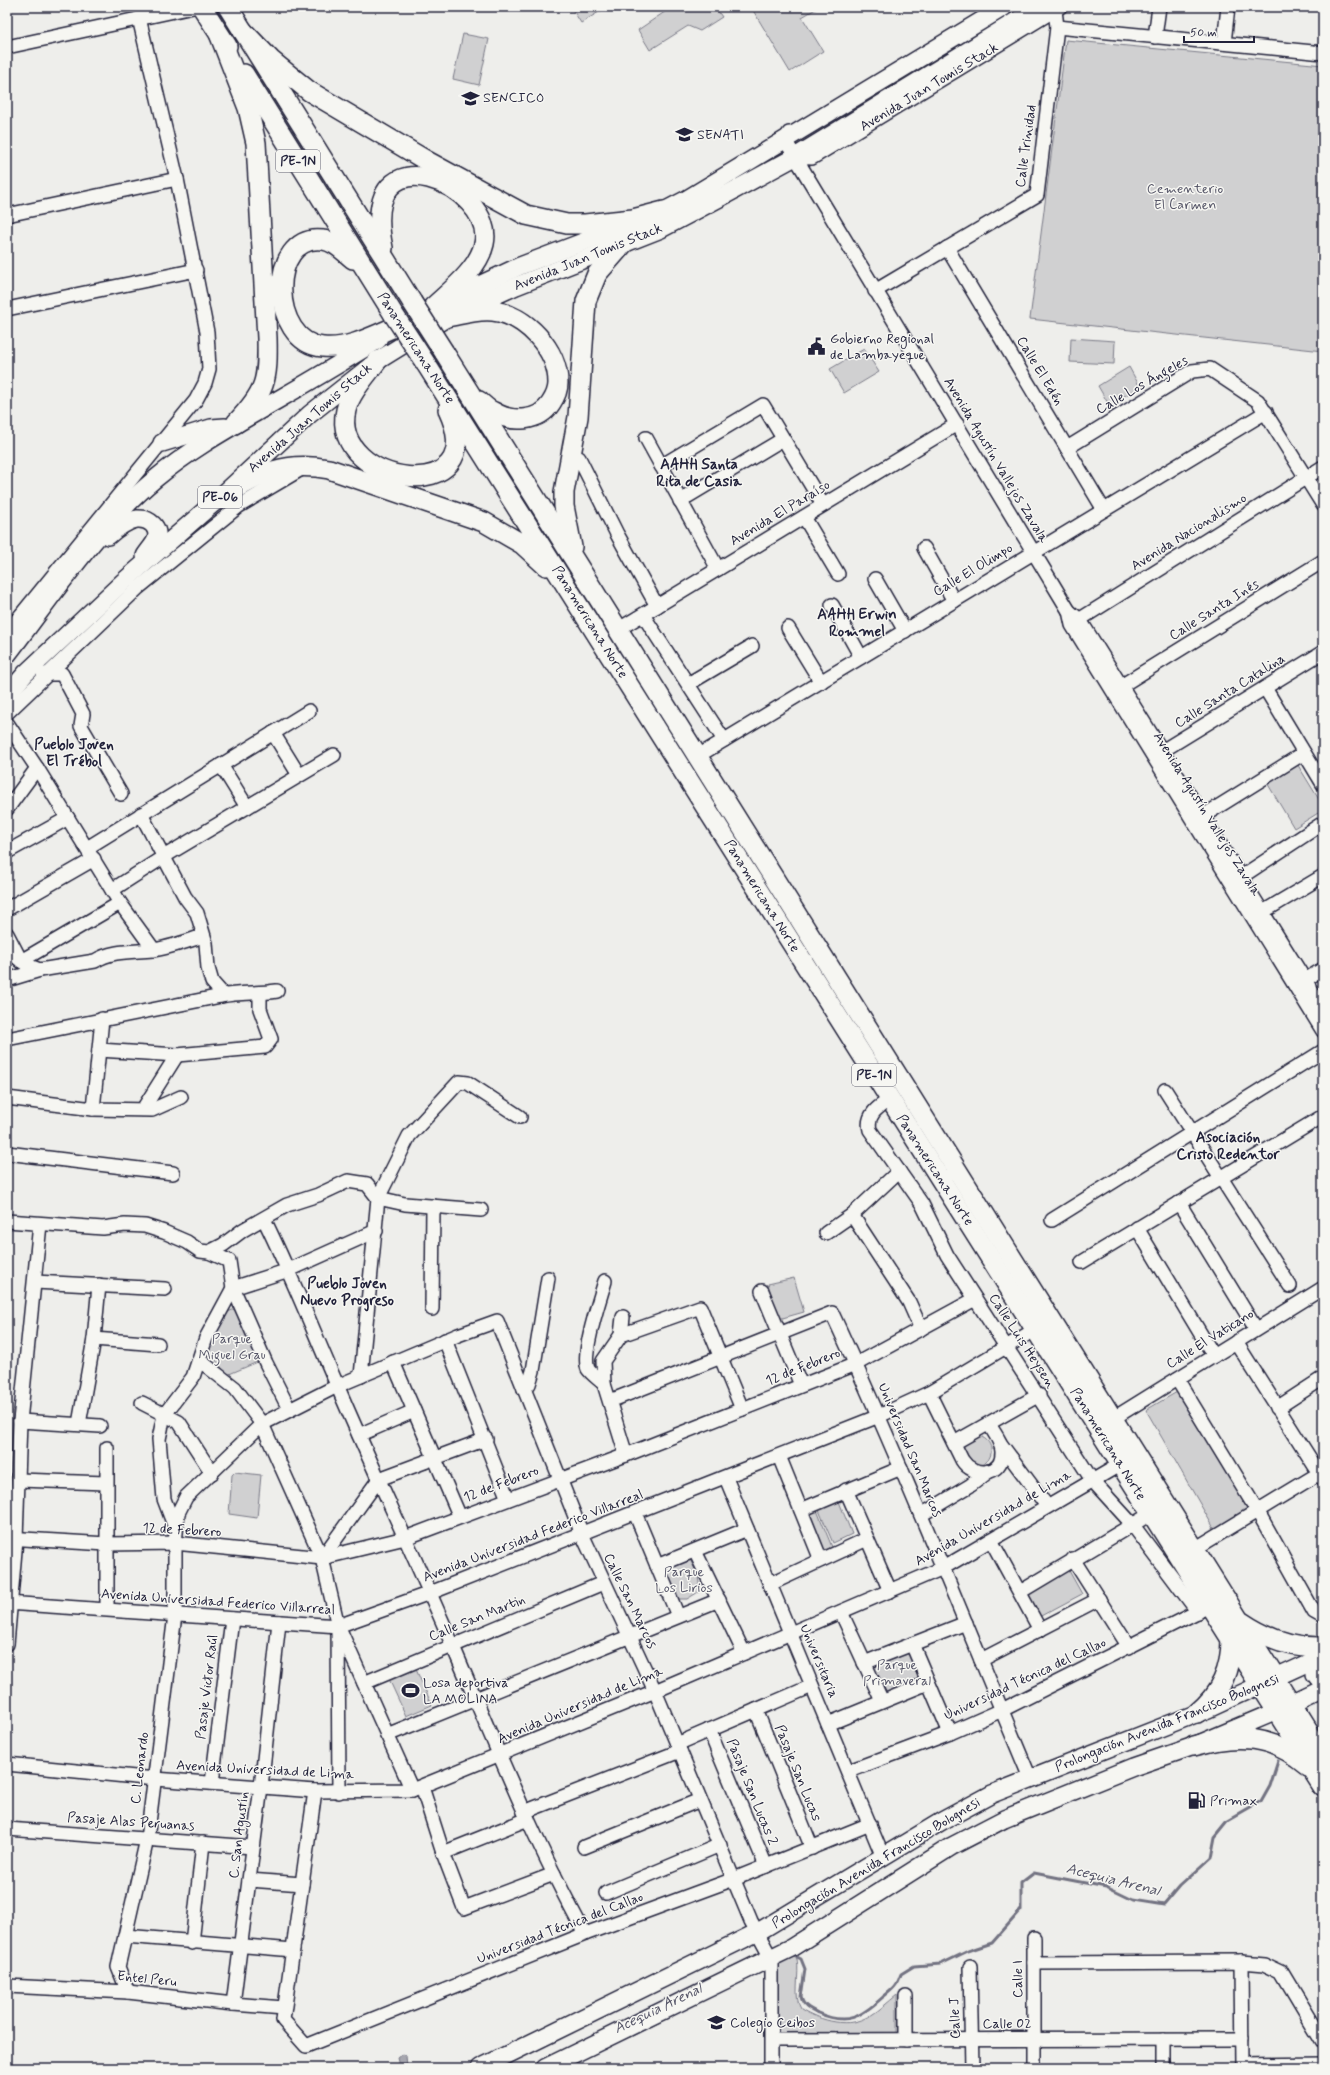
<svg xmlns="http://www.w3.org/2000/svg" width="1330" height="2075" font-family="Mynerve,sans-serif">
<rect width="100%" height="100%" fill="#eeeeeb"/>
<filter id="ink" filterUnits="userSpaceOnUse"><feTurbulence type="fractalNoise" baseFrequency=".025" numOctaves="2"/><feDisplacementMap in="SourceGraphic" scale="8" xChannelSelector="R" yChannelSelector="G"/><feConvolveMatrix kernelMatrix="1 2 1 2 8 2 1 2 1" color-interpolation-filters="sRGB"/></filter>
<g filter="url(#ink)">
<!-- green -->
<g fill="#d0d0d1" stroke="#797986">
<path d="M571,7H607L581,23Z"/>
<path d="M672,7H715L722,17L700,31L688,26L650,50L638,30Z"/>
<path d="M751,7H819L802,17L823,51L790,72Z"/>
<path d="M463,34L489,39L479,85L453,79Z"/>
<path d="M1066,40L1323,65V351L1030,319Z"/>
<path d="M1071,338L1115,341L1114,364L1070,362Z"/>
<path d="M864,349L879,372L844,393L830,369Z"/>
<path d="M1129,367L1140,387L1109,405L1098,386Z"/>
<path d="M1296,762L1323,806V810L1294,828L1266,781Z"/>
<path d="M794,1278L804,1312L779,1319L768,1284Z"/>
<path d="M237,1308L260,1361L227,1375L209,1351L221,1315Z"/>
<path d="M1177,1392L1248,1509L1215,1530L1146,1410Z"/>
<path d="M979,1436C996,1441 995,1462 978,1466L961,1455L962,1445Z"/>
<path d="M235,1472L261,1475L257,1518L229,1514L232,1475Z"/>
<path d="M838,1499L852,1534L833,1543L818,1508Z"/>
<path d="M816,1508L832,1547L820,1552L804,1513Z"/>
<path d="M689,1557L698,1576L700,1591L687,1599H677L663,1567Z"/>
<path d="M1068,1569L1082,1594L1039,1617L1026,1594Z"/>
<path d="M907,1650L920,1682L885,1695L873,1664Z"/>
<path d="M414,1665L432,1705L406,1716L388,1677Z"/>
<path d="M794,1957L797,1959C800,1975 793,1996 801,2009C821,2021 849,2029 870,2016C880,2010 888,2002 897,1995V2034H776L777,1967L780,1962Z"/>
</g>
<!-- water -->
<path fill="#a7a7af" stroke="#727281" d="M402,2054L406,2056L407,2066L406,2068L399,2066L397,2058Z"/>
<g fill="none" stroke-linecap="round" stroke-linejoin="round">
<!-- stream -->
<g stroke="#727281" stroke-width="3">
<path d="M793,1955L801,1959L805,1969L801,1997C803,2006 810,2009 818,2013C847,2026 861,2017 883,1997C892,1990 898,1985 901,1974L914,1966L941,1964L968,1951L992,1943L1021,1910V1883L1034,1873L1106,1887L1133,1900L1164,1905L1180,1886L1211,1858L1215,1837L1228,1821L1261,1802L1270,1786L1278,1761"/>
<path d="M630,2036L686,2008"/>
</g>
<defs>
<g id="minor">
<path d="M1057,27L1323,53"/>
<path d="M1155,37L1159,7"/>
<path d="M1224,43L1228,7"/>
<path d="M7,47L193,7"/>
<path d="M789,133L785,140L1069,611L1072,625L1323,1031"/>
<path d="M795,157L812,158L1060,7"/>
<path d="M7,215L177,179"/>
<path d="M947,248L1104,510"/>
<path d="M875,291L1037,195L1057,27L1055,10"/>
<path d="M7,309L196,270"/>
<path d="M646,438L718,569"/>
<path d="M1067,448L1192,371L1210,369L1258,401L1323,505"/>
<path d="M579,458L617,534L657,606"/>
<path d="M661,466L763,405L823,505"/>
<path d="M680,501L783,439"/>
<path d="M804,517L838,574"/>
<path d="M924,548L954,601"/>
<path d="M875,579L905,631"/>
<path d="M832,605L861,657"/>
<path d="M1069,611L1080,620L1323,1009"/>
<path d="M643,615L724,740"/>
<path d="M1074,623L1323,467"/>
<path d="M788,628L821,682"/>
<path d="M619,629L957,424"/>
<path d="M7,632L196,400L205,383L209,369L207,332L177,179L139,18"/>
<path d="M43,674H62L83,714L81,726L121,794"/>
<path d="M688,684L752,646"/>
<path d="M1121,686L1323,561"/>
<path d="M1265,688L1323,784"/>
<path d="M7,713L138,588L239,506L303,468"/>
<path d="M7,723L37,768L120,903L154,950"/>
<path d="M273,733L299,775"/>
<path d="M698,756L1266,412"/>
<path d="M1154,756L1323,652"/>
<path d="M221,765L247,807"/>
<path d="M7,809L37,768"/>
<path d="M141,814L185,897L197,913L206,943L208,968L212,982L220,991L221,996C240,992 258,994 277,991"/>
<path d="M1203,816L1304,753"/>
<path d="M87,848L309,711"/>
<path d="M7,852L68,818"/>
<path d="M1241,877L1323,823"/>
<path d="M112,890L165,856L334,755"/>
<path d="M7,909L94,859"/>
<path d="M1256,916L1323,876"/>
<path d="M7,934L21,961L120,903"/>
<path d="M7,950L27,965L40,970L95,961C112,950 133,952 152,950C169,948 187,941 203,936"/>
<path d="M7,980L40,970"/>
<path d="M1305,980L1323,969"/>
<path d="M7,1039L221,996"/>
<path d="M99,1050L177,1055L265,1047L271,1039L260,1009V993"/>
<path d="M1165,1090L1290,1286"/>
<path d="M7,1098L93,1109L152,1110L181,1097"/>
<path d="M889,1100C878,1107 866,1115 870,1130L922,1204L947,1255L1092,1480L1132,1524L1198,1612"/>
<path d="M93,1109L102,1019"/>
<path d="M143,1109L177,1055"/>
<path d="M7,1153L173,1173"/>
<path d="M1179,1203L1256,1329"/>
<path d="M852,1215L909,1302L921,1329"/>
<path d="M264,1219C291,1274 313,1330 337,1385C374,1472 415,1557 452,1644C494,1742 534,1841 585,1934"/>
<path d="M1052,1220L1323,1051"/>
<path d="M7,1221L103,1228L125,1225L145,1226L164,1232L187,1242L200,1251L209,1252L223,1245L243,1230L287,1205L318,1195L348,1181L367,1184L378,1198L405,1204L481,1210"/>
<path d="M1137,1228L1214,1356"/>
<path d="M826,1233L852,1215L899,1171"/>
<path d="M209,1252L229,1261L233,1288L266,1363L289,1409"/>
<path d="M1082,1262L1323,1116"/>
<path d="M35,1282L165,1289"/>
<path d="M762,1291L801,1385"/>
<path d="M432,1309L433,1206"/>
<path d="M623,1317L621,1335L603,1361L604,1384L626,1455"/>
<path d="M621,1335L700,1307L742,1409"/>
<path d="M94,1339L158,1344"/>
<path d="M445,1340L508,1499"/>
<path d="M1236,1342L1323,1479"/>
<path d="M199,1360L235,1388L262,1424L322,1558L338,1626L339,1792"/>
<path d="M393,1362L460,1517"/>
<path d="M361,1376L378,1198L409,1136L459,1082L468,1083L520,1117"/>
<path d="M1177,1379L1258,1512L1314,1612L1323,1617"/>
<path d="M604,1384C599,1379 591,1374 588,1369C581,1353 600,1299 605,1281"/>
<path d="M524,1389L529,1384L533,1371L548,1278"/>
<path d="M929,1393L962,1460C973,1478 1003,1476 1002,1452C1002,1442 994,1433 989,1424"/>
<path d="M610,1401L832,1313C903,1466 965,1623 1030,1778"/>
<path d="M142,1403L179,1422L212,1473"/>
<path d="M1277,1408L1323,1378"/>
<path d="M1114,1418L1323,1288"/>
<path d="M20,1421L100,1426"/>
<path d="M79,1424L94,1339L99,1285"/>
<path d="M359,1435L414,1411"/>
<path d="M954,1443L1039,1395"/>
<path d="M1000,1443L1047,1506"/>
<path d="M107,1448V1609"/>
<path d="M779,1456L821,1560"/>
<path d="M726,1478L883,1857"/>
<path d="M19,1480L106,1483"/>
<path d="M846,1490L890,1591"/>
<path d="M801,1510L901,1468"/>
<path d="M635,1513L678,1616"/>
<path d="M921,1515L971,1485L989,1471"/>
<path d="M175,1528L164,1499L159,1439L164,1415L193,1377L206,1338L233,1288L289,1270L376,1231"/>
<path d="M7,1538L107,1544L175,1543L322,1558L405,1538L626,1455L856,1364L975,1299"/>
<path d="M991,1540L1040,1630"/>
<path d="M695,1551L744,1653"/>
<path d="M1188,1553L1323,1471"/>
<path d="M322,1558L379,1479L486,1439"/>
<path d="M1073,1559L1129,1647"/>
<path d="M657,1566L747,1529"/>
<path d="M770,1584L867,1539"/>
<path d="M1020,1592L1152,1513"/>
<path d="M7,1603L338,1626L430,1593L879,1416L929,1393L1036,1329"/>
<path d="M841,1612L882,1701"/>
<path d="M341,1632L412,1790"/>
<path d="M7,1644L16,1539L20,1421L40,1224"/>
<path d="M912,1644L950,1733"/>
<path d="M981,1660L1099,1599"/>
<path d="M864,1663L966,1623"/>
<path d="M364,1683L603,1583"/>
<path d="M756,1710L812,1848"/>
<path d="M828,1724L928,1683"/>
<path d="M709,1730L766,1866"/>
<path d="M387,1735L719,1600"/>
<path d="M677,1744L812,1686"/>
<path d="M7,1764L155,1779L315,1791L412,1790L655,1691L943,1568L1121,1464"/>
<path d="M849,1771L950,1733L1002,1710L1205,1608"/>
<path d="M212,1783L232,1619"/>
<path d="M422,1787L443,1853L464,1908L554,1874"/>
<path d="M315,1791L283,2020L306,2046L585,1934L734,1879L870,1824"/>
<path d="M524,1812L680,1751"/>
<path d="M7,1829L253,1847"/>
<path d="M584,1847L700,1800"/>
<path d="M443,1853L528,1819"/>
<path d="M249,1880L302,1884"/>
<path d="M606,1893L720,1845"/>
<path d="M125,1936L293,1950"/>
<path d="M1034,1938V2068"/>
<path d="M192,1943L203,1843"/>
<path d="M1241,1962L1242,2068"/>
<path d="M1034,1963L1241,1962L1264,1964L1281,1972L1323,2042"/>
<path d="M970,1967L972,2068"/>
<path d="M7,1986L128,1992L233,2004L284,2008"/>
<path d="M128,1992L118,1967L147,1839L175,1615V1543L178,1513L186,1497L262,1424L337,1386L458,1335L497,1321L582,1534L655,1691L751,1921L771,1958V2068"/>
<path d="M233,2004L261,1787L279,1622"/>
<path d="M1163,2039V2068"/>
<path d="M772,2040L1242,2039"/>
<path d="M906,2040V1996"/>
<path d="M1242,2065L1323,2064"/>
</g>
<g id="major">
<path d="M441,303L520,266L664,211L687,199L1004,7"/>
<path d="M162,443L211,428L225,427"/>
<path d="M108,536C116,529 126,521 137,519C150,518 160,528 156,540C153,546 148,551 145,556"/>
<path d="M7,655C52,597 98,526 155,479C192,448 233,426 274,402C309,382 344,361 378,340"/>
<path d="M7,695L26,673L123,582L217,500L310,414L377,361L448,317L516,286L661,229L729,193L795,157L1039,7"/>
<path d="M1315,1660V1674L1323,1684"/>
<path d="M480,2068L758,1932L942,1821L992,1794L1208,1709L1323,1656"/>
<path d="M545,2068L791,1948L952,1846L1004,1819L1133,1767L1194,1746L1277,1711L1323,1689"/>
</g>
<g id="highway">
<path d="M202,7L227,46"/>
<path d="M228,7L412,302"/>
<path d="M243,31L271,60L309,91L427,161L526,215L567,224H585L633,219L664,211"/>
<path d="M220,36L248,108L256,143L267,338C268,381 266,391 236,423"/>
<path d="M244,74L394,315"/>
<path d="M383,248C357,124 497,187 484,244C478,270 451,290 433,307"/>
<path d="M353,259C344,252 335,241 323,240C267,233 269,343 323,347C352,350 382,331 409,321"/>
<path d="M448,317C463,314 478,309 493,311C526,315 558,350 558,383C558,390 555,397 551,403C539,422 512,423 494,412C488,410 484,405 479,401"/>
<path d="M444,352L1323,1754"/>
<path d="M377,361C366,376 350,393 346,410C328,486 495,511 448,410"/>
<path d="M426,364L1323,1785"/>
<path d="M217,500C258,476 280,460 329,469L484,522L522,544L546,566"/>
<path d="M572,547L564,506V492L578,417L586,301L597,274L625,242"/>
<path d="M1242,1622C1267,1639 1293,1648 1323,1647"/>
<path d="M1197,1713C1221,1693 1231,1670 1231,1639"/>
<path d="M1194,1746C1237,1733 1272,1735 1307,1765"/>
</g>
</defs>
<!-- minor casing -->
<use href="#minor" stroke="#22223b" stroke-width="16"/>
<!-- major casing -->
<use href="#major" stroke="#22223b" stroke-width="20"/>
<!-- highway casing -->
<use href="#highway" stroke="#22223b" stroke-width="22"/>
<!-- minor -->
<use href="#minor" stroke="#f6f6f2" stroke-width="13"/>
<!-- major -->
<use href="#major" stroke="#f6f6f2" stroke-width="17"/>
<!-- highway -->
<use href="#highway" stroke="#f6f6f2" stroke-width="19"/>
<defs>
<g id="highway-bridge">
<path d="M412,302L444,352"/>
<path d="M394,315L426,364"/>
</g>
</defs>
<!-- highway-bridge casing -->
<use href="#highway-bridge" stroke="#22223b" stroke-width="22" stroke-linecap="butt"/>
<!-- highway-bridge -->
<use href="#highway-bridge" stroke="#f6f6f2" stroke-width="19"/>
</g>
</g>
<!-- icons -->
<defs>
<symbol id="university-bare" viewBox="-9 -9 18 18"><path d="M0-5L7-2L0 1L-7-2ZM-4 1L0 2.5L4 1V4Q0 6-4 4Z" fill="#22223b" stroke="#f6f6f2" stroke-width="2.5" paint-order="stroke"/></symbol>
<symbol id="civic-bare" viewBox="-9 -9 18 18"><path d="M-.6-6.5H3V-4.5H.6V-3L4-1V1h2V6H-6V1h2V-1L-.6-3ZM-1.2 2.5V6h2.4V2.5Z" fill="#22223b" stroke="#f6f6f2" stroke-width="2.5" paint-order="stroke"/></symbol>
<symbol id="stadium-bare" viewBox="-9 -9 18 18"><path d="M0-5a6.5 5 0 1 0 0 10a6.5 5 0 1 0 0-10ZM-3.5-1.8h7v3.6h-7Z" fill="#22223b" stroke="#f6f6f2" stroke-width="2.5" paint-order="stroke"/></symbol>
<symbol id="fuel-bare" viewBox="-9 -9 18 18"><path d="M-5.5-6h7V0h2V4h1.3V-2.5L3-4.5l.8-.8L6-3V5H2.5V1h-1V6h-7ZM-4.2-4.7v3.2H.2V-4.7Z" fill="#22223b" stroke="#f6f6f2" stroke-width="2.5" paint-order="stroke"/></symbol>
<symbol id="school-bare" viewBox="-9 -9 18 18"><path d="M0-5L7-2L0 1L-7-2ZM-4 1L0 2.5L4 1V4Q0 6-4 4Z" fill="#22223b" stroke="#f6f6f2" stroke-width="2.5" paint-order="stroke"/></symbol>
</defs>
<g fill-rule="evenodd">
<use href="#university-bare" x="458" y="86" width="25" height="25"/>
<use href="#university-bare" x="672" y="122" width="25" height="25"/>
<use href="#civic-bare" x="804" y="334" width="25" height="25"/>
<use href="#stadium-bare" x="398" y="1678" width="25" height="25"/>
<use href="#fuel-bare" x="1184" y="1788" width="25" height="25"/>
<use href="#school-bare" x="704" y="2010" width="25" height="25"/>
</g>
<g text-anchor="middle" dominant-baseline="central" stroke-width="3" stroke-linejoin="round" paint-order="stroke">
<!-- shield labels -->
<g fill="#f6f6f2" stroke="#626272" stroke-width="1">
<rect x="276" y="150" width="44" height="22" rx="3"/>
<rect x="198" y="486" width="44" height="22" rx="3"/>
<rect x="852" y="1064" width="44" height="22" rx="3"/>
</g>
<g font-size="13" font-weight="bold" fill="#22223b">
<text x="298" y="161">PE-1N</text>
<text x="220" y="497">PE-06</text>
<text x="874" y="1075">PE-1N</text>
</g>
<!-- street labels -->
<g font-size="14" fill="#22223b" stroke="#f6f6f2">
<text transform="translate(929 87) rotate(-31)">Avenida Juan Tomis Stack</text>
<text transform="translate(1026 146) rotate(-82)">Calle Trinidad</text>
<text transform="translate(588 257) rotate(-22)">Avenida Juan Tomis Stack</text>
<text transform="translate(416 348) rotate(57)">Panamericana Norte</text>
<text transform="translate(1040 371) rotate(59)">Calle El Edén</text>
<text transform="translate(1142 385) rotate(-30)">Calle Los Ángeles</text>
<text transform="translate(310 418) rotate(-41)">Avenida Juan Tomis Stack</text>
<text transform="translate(996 460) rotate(59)">Avenida Agustín Vallejos Zavala</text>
<text transform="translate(780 513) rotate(-31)">Avenida El Paraíso</text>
<text transform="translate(1189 532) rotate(-32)">Avenida Nacionalismo</text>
<text transform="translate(973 570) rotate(-31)">Calle El Olimpo</text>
<text transform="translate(1214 610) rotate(-32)">Calle Santa Inés</text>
<text transform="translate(590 622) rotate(58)">Panamericana Norte</text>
<text transform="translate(1230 691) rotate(-32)">Calle Santa Catalina</text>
<text transform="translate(1207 814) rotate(58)">Avenida Agustín Vallejos Zavala</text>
<text transform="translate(762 896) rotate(58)">Panamericana Norte</text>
<text transform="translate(935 1170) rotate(57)">Panamericana Norte</text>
<text transform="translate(1210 1339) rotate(-32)">Calle El Vaticano</text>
<text transform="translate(1022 1341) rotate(57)">Calle Luis Heysen</text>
<text transform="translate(803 1367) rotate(-22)">12 de Febrero</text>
<text transform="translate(1108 1444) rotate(58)">Panamericana Norte</text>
<text transform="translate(910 1450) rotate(67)">Universidad San Marcos</text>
<text transform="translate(501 1484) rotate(-21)">12 de Febrero</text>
<text transform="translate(993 1518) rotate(-30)">Avenida Universidad de Lima</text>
<text transform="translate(182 1530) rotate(3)">12 de Febrero</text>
<text transform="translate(533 1536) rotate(-21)">Avenida Universidad Federico Villarreal</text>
<text transform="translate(630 1601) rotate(64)">Calle San Marcos</text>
<text transform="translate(218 1602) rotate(4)">Avenida Universidad Federico Villarreal</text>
<text transform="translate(477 1618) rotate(-22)">Calle San Martin</text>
<text transform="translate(819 1661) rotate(67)">Universitaria</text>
<text transform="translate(1025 1679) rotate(-25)">Universidad Técnica del Callao</text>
<text transform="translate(207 1687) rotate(-83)">Pasaje Victor Raúl</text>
<text transform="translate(580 1705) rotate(-23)">Avenida Universidad de Lima</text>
<text transform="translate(1167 1723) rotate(-22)">Prolongación Avenida Francisco Bolognesi</text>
<text transform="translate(140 1768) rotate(-83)">C. Leonardo</text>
<text transform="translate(265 1770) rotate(3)">Avenida Universidad de Lima</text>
<text transform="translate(798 1773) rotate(68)">Pasaje San Lucas</text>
<text transform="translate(752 1792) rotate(68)">Pasaje San Lucas 2</text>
<text transform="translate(131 1822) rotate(4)">Pasaje Alas Peruanas</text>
<text transform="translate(239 1835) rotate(-83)">C. San Agustín</text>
<text transform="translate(876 1863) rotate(-31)">Prolongación Avenida Francisco Bolognesi</text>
<text transform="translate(560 1928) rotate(-21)">Universidad Técnica del Callao</text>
<text transform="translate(147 1979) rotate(6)">Entel Peru</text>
<text transform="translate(1018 1979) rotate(-90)">Calle I</text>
<text transform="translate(955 2018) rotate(-92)">Calle J</text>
<text x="1007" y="2024">Calle 02</text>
</g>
<!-- poi labels -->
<g font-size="14" fill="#22223b" stroke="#f6f6f2" text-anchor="start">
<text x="483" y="98">SENCICO</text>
<text x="697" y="135">SENATI</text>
<text x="830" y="339">Gobierno Regional<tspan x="830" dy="16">de Lambayeque</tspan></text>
<text x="423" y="1683">Losa deportiva<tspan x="423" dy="16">LA MOLINA</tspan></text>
<text x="1210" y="1801">Primax</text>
<text x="730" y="2023">Colegio Ceibos</text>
</g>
<!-- park labels -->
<g font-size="14" fill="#565668" stroke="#f6f6f2">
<text x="1185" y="189">Cementerio<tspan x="1185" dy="16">El Carmen</tspan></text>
<text x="232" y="1339">Parque<tspan x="232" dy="16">Miguel Grau</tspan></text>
<text x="684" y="1572">Parque<tspan x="684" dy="16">Los Lirios</tspan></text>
<text x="897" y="1665">Parque<tspan x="897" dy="16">Primaveral</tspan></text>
</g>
<!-- neighbourhood labels -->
<g font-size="15" font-weight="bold" fill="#22223b" stroke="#f6f6f2">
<text x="699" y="465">AAHH Santa<tspan x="699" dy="17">Rita de Casia</tspan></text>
<text x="857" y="615">AAHH Erwin<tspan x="857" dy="17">Rommel</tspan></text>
<text x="74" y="745">Pueblo Joven<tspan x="74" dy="17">El Trébol</tspan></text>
<text x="1228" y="1138">Asociación<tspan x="1228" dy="17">Cristo Redentor</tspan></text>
<text x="347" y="1284">Pueblo Joven<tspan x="347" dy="17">Nuevo Progreso</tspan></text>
</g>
<!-- water labels -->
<g font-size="15" font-style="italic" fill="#575769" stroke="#f6f6f2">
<text transform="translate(1113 1880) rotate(14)">Acequia Arenal</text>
<text transform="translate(658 2009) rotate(-26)">Acequia Arenal</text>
</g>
</g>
<!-- margin -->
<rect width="1330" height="2075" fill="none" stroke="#f6f6f2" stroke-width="24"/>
<rect x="12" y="12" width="1306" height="2051" fill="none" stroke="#22223b" stroke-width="1.5" filter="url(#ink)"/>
<!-- scale -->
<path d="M1184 36v6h70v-6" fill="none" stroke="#22223b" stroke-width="2"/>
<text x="1190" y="36" font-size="12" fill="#22223b" stroke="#f6f6f2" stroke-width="3" paint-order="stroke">50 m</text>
</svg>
